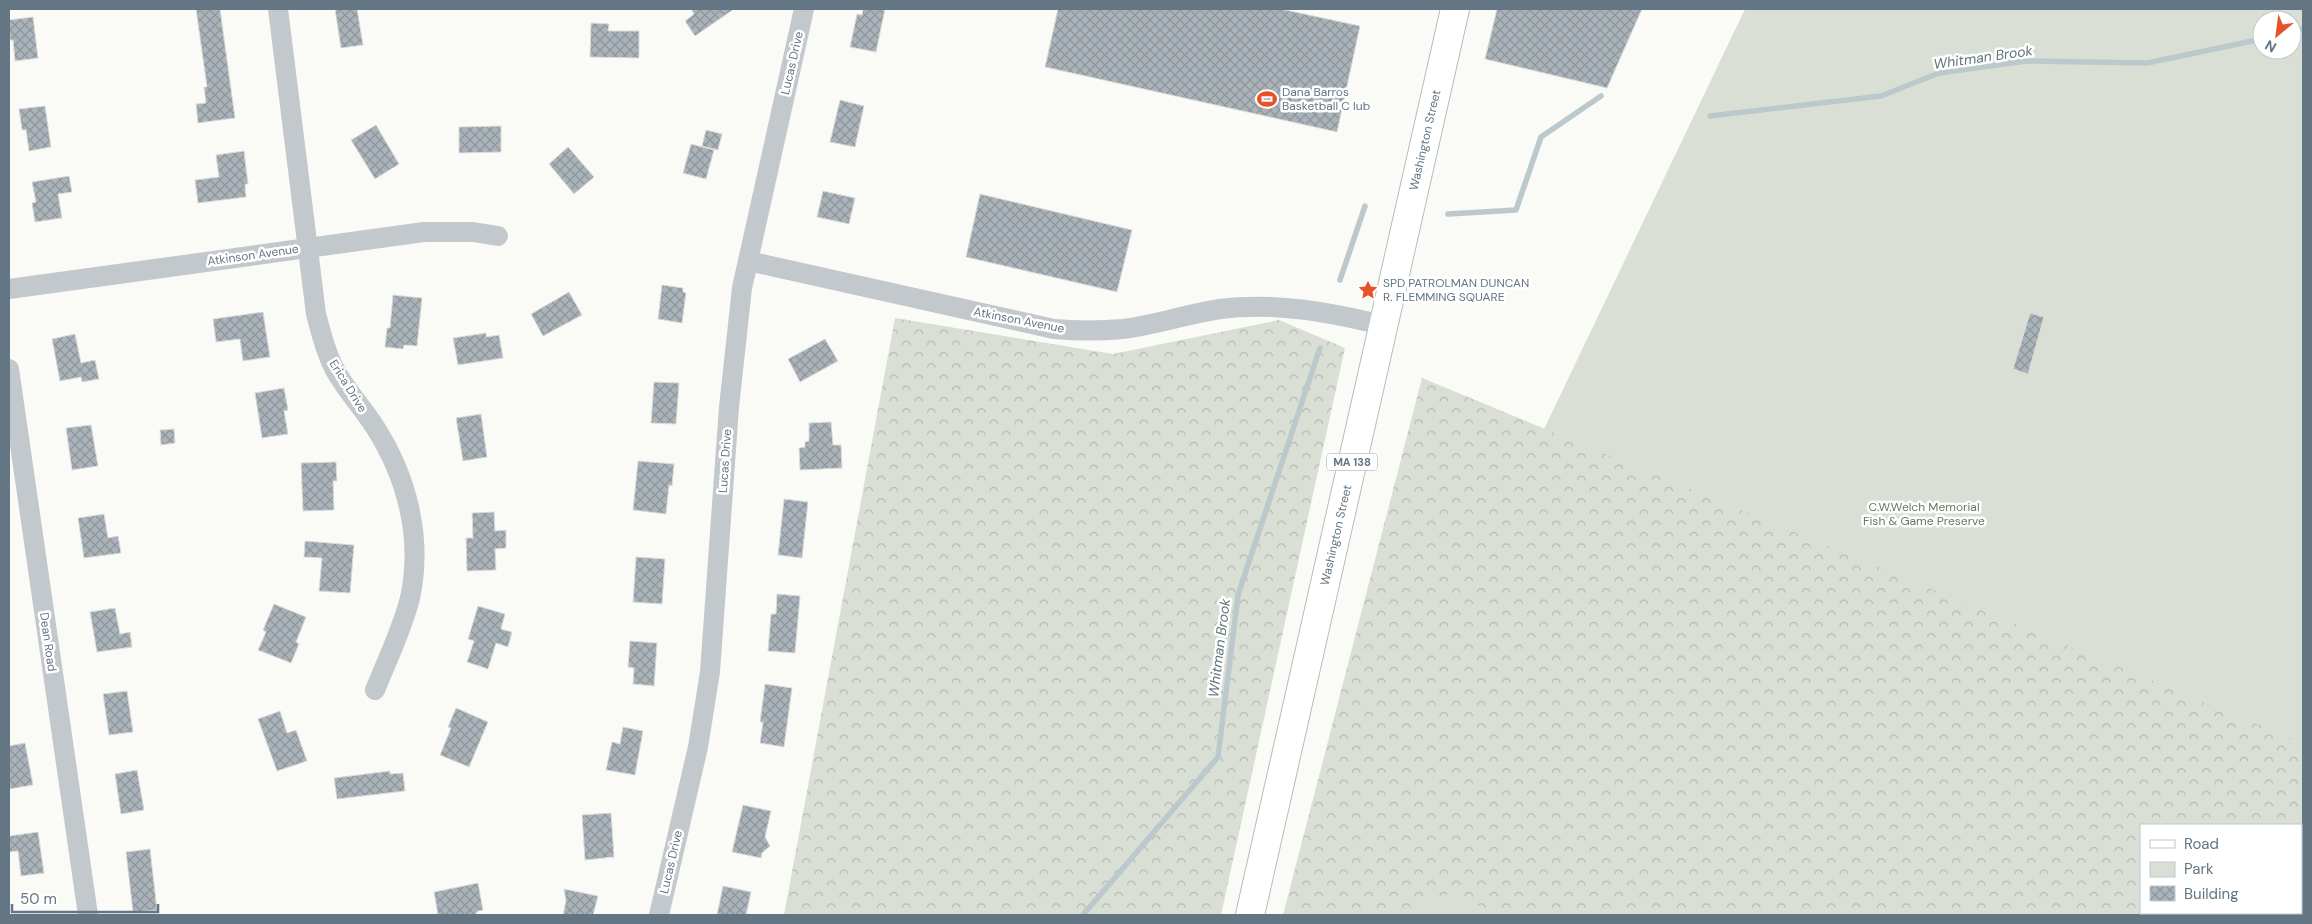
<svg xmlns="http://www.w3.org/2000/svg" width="2312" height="924" font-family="'DM Sans',sans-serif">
<defs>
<pattern id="forest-crowns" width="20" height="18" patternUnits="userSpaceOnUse" patternTransform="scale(1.25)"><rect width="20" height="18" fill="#dadfd6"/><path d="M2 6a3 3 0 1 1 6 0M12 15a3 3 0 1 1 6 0" fill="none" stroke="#b4b9b3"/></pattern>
<pattern id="building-cross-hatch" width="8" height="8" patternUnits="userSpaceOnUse" patternTransform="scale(1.25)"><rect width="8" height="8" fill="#aab3b9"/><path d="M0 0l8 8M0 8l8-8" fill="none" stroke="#8e969c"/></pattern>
</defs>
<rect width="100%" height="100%" fill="#fafaf7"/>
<!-- green -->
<path fill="#dadfd6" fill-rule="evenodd" d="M1745,9H2303V915H1324L1425,678ZM2262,20H2292V50H2262ZM2141,825H2301V913H2141Z"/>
<!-- forest -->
<g fill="url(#forest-crowns)" fill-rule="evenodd">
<path d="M895,318L1113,354L1279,320L1345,348L1221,915H784Z"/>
<path d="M1422,378L2298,741L2303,732V915H1503L1448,894L1417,904L1406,915H1283ZM2141,825H2301V913H2141Z"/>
</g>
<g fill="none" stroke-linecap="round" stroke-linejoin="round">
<!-- stream -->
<g stroke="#bbc8cc" stroke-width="5.5">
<path d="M2292,33L2303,28"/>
<path d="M1710,116L1881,96L1939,73L2026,61L2147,63L2262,39"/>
<path d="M1448,214L1516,210L1541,137L1601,96"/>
<path d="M1340,280L1365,206"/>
<path d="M1083,915L1218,757L1238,595L1320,348"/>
</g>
</g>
<!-- building -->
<g fill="url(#building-cross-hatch)" stroke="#dcdcda">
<path d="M196,9H220L235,118L198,123L196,104L206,103L204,87H207Z"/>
<path d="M335,9H357L363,45L341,48Z"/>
<path d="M691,9H734L695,36L685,21L694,14Z"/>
<path d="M863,9H885L876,52L850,47L857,14L862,15Z"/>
<path d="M1058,9H1281L1360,26L1337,132L1045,67Z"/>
<path d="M1497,9H1642L1607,88L1485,59Z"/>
<path d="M33,17L38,58L15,61L13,40H10L9,20Z"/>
<path d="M591,23L609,24L608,31H639V58L590,57Z"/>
<path d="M840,100L864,106L855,147L830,142Z"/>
<path d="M45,106L51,147L29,151L26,130H22L19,109Z"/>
<path d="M376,125L399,164L375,179L351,140Z"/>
<path d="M501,126V152L459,153V127Z"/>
<path d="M706,130L722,134L718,150L702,146Z"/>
<path d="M691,144L714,150L706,179L683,173Z"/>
<path d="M568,147L594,177L574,194L549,164Z"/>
<path d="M244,151L248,184H245L246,197L198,203L195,180L219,177L216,155Z"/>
<path d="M69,176L72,192L58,194L62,218L35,222L32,203L36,202L32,182Z"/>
<path d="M823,191L855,198L849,224L817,217Z"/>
<path d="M980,194L1132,230L1117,292L966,257Z"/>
<path d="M662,285L683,288V292L686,293L682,323L658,319Z"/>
<path d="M569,292L582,315L543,336L531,314Z"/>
<path d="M393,295L422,298L417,346L404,345L403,349L385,347L387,328H390Z"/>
<path d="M263,312L270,357L243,361L240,339L216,342L213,319Z"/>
<path d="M2030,313L2044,317L2028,374L2013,369Z"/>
<path d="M486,333V337L499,335L503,358L458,365L453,338Z"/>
<path d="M75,334L81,363L95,360L99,379L82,382L81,377L60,381L52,339Z"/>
<path d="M825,339L838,361L800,382L788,359Z"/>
<path d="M654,382L679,383L676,424L651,423Z"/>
<path d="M284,388L288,410L284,411L288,434L262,438L255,393Z"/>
<path d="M481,414L487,457L463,461L456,418Z"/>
<path d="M831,422L833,445H841L842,468L800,470L799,448L805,447V442L809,441V423Z"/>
<path d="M91,425L98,466L72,470L66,428Z"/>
<path d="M174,429L175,443L161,445L160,430Z"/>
<path d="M638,461L674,464L672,486L669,485L666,514L633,510Z"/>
<path d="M336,462L337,481H333L334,510L303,511L301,463Z"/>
<path d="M784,499L808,502L802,558L778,555Z"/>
<path d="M494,512L495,531L506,530V548L495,549L496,570L467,571L466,538H473L472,513Z"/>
<path d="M104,514L108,538L118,536L121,553L84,558L78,518Z"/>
<path d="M305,541L354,545L350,593L319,591L322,558L304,557Z"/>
<path d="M636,557L665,559L662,604L633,602Z"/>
<path d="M777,594L800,596L795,653L768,651L771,614H776Z"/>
<path d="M274,604L306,617L296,642L299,644L291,663L258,650L266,632L263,630Z"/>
<path d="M478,606L505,614L501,629L512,632L508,647L496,643L488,669L467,662L474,641L468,639Z"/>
<path d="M115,608L120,634L130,632L132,647L97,652L90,612Z"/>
<path d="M630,641L657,643L654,686L633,684L634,668L628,667Z"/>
<path d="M765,684L792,688L784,747L760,743L763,722H760Z"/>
<path d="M127,691L133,732L109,735L103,694Z"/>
<path d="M456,708L488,722L469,767L440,755L451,728L448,727Z"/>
<path d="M280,711L287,733L296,730L307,761L277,771L258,719Z"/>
<path d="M623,727L643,731L635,775L606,770L612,742L620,744Z"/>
<path d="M25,743L33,785L9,789V746Z"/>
<path d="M137,770L144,810L121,814L115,774Z"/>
<path d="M390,771V774L403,773L405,791L337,799L334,778Z"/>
<path d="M743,805L771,811L765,837L770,846L762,853L761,858L732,852Z"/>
<path d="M611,813L614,857L585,860L582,815Z"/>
<path d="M38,832L44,873L21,876L18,851L9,852V836Z"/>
<path d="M150,849L157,910L133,912L126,852Z"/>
<path d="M478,883L483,910L478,911L475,915H438L434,892Z"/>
<path d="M723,886L751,892L746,915H717Z"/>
<path d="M564,889L598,896L593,915H563L566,901Z"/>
</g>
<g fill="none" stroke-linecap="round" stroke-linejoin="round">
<defs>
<path id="primary" d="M1250,915L1455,9"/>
</defs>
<!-- primary casing -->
<use href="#primary" stroke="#b6bcc0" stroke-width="30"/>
<!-- minor -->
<g stroke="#c3c8cc" stroke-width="20">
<path d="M278,9L316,314C321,332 325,351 334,368C345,389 362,407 375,427C407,477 423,538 410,598C402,630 387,660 375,690"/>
<path d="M748,261L1054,329C1077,331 1100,331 1123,329C1155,325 1187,314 1220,309C1275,302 1329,312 1382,325"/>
<path d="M9,289L424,232H473L498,236"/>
<path d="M9,369L88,915"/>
<path d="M659,915L698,747L710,672L729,407L742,288L804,9"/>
</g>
<!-- primary -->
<use href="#primary" stroke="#fff" stroke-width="28"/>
</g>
<!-- icons -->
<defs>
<symbol id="stadium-bare" viewBox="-9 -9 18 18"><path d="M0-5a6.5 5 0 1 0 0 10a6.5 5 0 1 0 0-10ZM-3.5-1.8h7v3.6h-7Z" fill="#e7522a" stroke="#fff" stroke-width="2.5" paint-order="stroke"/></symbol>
<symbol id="sight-bare" viewBox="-9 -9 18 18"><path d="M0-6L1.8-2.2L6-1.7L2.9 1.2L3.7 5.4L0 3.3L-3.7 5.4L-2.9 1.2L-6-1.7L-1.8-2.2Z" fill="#e7522a" stroke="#fff" stroke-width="2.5" paint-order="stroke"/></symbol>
</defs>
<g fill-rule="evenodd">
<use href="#stadium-bare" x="1253" y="85" width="28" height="28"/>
<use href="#sight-bare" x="1354" y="276" width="28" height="28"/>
</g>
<g text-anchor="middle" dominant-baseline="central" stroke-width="5" stroke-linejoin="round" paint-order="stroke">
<!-- shield labels -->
<rect fill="#fff" stroke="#929fa8" stroke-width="1" x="1327" y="453.5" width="50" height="17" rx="4"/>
<g font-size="11" font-weight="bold" fill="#647683">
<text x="1352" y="462">MA 138</text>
</g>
<!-- street labels -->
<g font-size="12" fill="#647683" stroke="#fff">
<text transform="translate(792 63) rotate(-77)">Lucas Drive</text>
<text transform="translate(1425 140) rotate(-77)">Washington Street</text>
<text transform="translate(253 255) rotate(-8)">Atkinson Avenue</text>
<text transform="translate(1019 320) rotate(11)">Atkinson Avenue</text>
<text transform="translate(348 386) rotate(58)">Erica Drive</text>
<text transform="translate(725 461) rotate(-86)">Lucas Drive</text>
<text transform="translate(1336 535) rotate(-77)">Washington Street</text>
<text transform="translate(48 642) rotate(82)">Dean Road</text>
<text transform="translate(671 862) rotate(-77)">Lucas Drive</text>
</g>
<!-- poi labels -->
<g font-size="12" fill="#647683" stroke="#fff" text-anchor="start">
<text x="1282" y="92">Dana Barros<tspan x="1282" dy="14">Basketball C lub</tspan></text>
<text x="1383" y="283">SPD PATROLMAN DUNCAN<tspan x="1383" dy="14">R. FLEMMING SQUARE</tspan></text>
</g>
<!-- park labels -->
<g font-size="12" fill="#687a63" stroke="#fff">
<text x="1924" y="507">C.W.Welch Memorial<tspan x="1924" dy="14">Fish &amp; Game Preserve</tspan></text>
</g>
<!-- water labels -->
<g font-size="14" font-style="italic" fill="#5f757c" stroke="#fff">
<text transform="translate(1983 57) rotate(-8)">Whitman Brook</text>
<text transform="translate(1219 648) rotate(-83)">Whitman Brook</text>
</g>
</g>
<!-- border -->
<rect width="2312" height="924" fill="none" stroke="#647683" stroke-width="20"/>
<!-- legend -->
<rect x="2140" y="824" width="162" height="90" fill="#ffffff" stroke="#c1c8cd"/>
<rect x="2150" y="840" width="25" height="8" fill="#ffffff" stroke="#c1c8cd"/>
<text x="2184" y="849" font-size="15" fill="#647683">Road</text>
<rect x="2150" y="862" width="25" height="15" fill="#dadfd6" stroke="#c1c8cd"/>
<text x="2184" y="874" font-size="15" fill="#647683">Park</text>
<rect x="2150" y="886" width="25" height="15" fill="url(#building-cross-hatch)" stroke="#c1c8cd"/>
<text x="2184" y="899" font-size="15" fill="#647683">Building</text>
<!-- north arrow -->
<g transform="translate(2277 35) rotate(209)"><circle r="24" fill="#ffffff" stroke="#c1c8cd"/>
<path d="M0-4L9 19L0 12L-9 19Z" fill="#e7522a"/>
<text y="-8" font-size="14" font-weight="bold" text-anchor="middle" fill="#647683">N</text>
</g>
<!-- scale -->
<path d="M12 904v8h146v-8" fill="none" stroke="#647683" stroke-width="2.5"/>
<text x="20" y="904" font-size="15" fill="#647683" stroke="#ffffff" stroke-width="4" paint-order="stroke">50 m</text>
</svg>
